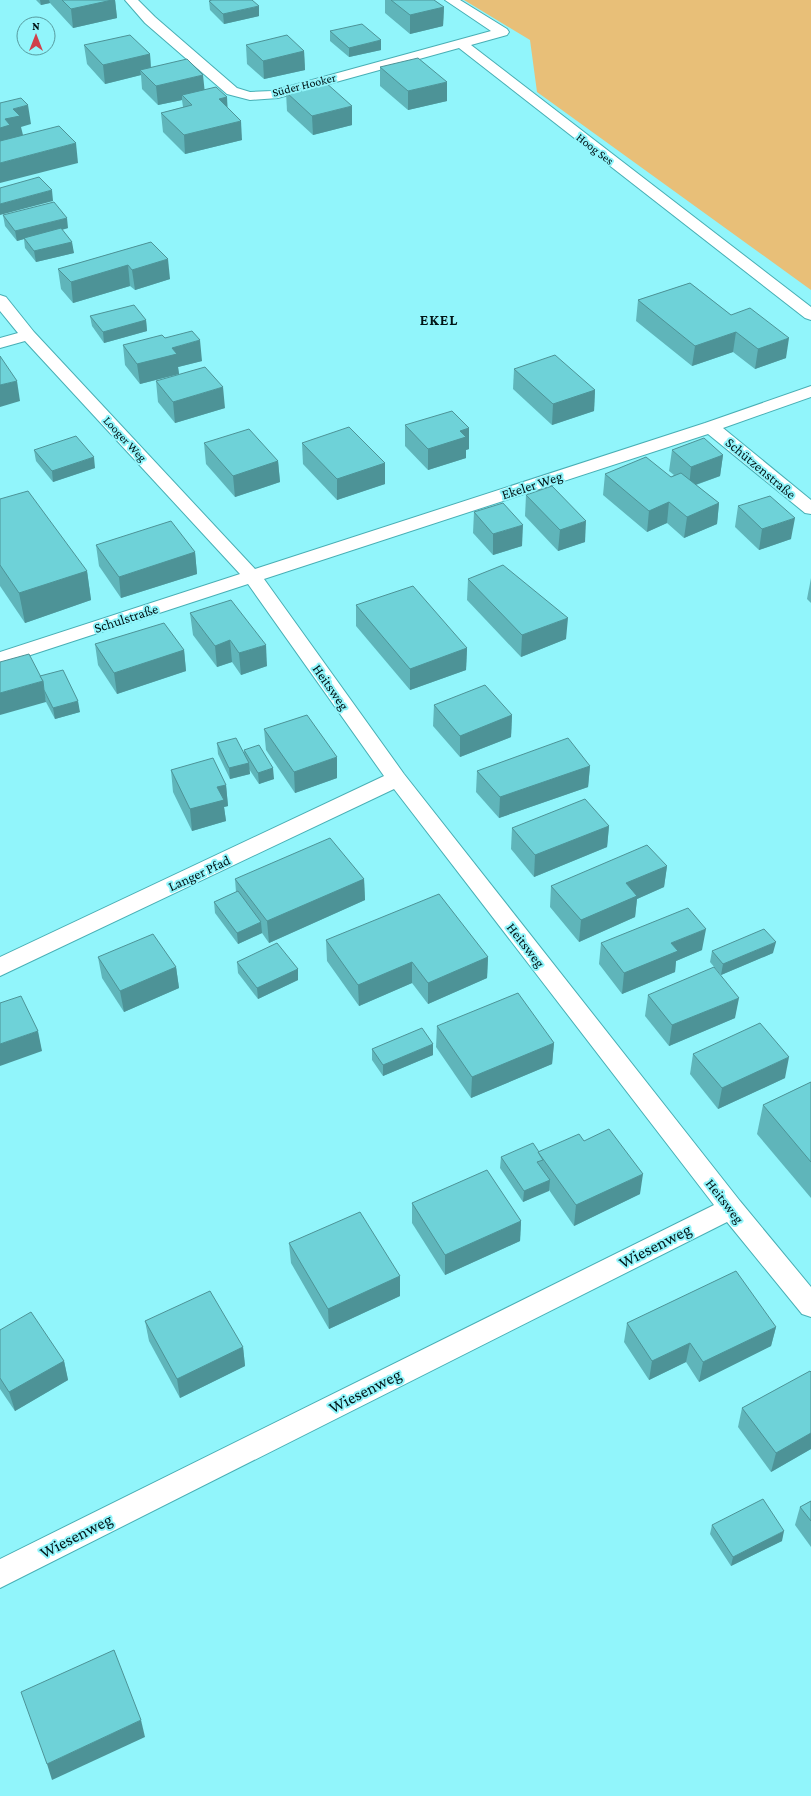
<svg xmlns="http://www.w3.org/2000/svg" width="811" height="1796" font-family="'Crimson Pro',serif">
<rect width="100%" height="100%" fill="#91f5fb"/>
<!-- green -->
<path fill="#e8bf78" d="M464,0H811V290L537,92L530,40Z"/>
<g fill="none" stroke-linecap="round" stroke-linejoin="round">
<defs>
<g id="minor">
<path d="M125,0H138L155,17L237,88L250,92L272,91L491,31L445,0H460L507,29L509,32L507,35L471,45L811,307V320L805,318L459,48L278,98L250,100L227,94L145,23Z"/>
<path d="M0,295L6,297L34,332L255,569L705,423L811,386V397L723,428L811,500V514L805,513L708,434L264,579L404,774L740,1201L811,1287V1317L802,1314L727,1222L0,1588V1559L714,1205L394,789L0,976V957L384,776L248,584L0,665V652L240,574L25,341L0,348V338L18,333L0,311Z"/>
</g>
</defs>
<!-- minor casing -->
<use href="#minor" stroke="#48afb5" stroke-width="2"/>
<!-- minor -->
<use href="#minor" fill="#fff" fill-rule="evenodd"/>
</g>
<!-- wall -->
<g fill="#5fb5ba">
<path d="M36,0H115L117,18L73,28L50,3L41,5Z"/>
<path d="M385,0H434L444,7L443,26L410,34L385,13Z"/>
<path d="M209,1L259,16L224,24L210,10Z"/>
<path d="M330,31L381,50L349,57L330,41Z"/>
<path d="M84,45L150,54L151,67L204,89L227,97V108L242,140L185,154L163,132L161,113L183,107L182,100L158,105L142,89L141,75L105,84L87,64Z"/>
<path d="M246,45L304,51L305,70L264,79L247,64Z"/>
<path d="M380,67L447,101L408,110L380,86Z"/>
<path d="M286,92L352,125L313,135L287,111Z"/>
<path d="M3,215L68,228L62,230L74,253L36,262L25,248L24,239L17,241L5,226Z"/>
<path d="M151,242L170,279L135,290L130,286L73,303L61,289L58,269Z"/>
<path d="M690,283L786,358L755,369L733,352L692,366L636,321L638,300Z"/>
<path d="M90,316L146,320L147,331L104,343L92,326Z"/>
<path d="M165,338L202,361L178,367L179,374L140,384L125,365L123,345Z"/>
<path d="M514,369L595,390L594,411L552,425L513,389Z"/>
<path d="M156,381L225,408L175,423L158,402Z"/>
<path d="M405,425L469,428V449L466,450V458L428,470L405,446Z"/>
<path d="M204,443L278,461L280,482L235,497L206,464Z"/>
<path d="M302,443L385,463V484L337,500L303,464Z"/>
<path d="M34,450L95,468L53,482L36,461Z"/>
<path d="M672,450L723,455L720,476L696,485L719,503L717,524L684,538L667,523L647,532L603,495L605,474L671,477L674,475L669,471Z"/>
<path d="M526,495L585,542L558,551L525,516Z"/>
<path d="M0,499L87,571L91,600L25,623L0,586Z"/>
<path d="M738,506L791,539L759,550L735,527Z"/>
<path d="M474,512L522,546L493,555L473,533Z"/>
<path d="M96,545L195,552L197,574L121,598L99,566Z"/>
<path d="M811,578V603L807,599Z"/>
<path d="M468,579L566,639L521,657L467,600Z"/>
<path d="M356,605L467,648L466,670L410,690L356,626Z"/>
<path d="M190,613L267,666L241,675L232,662L217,667L193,635Z"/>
<path d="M95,644L184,650L186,671L117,694L98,665Z"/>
<path d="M40,676L80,712L55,719L46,702Z"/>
<path d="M434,705L512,715L511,737L460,757L433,726Z"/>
<path d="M264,729L337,778L295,793L266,750Z"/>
<path d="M217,743L244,753V750L274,779L259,784L249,769L250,774L230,779L218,754Z"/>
<path d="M590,766L588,787L499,818L476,792L477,771Z"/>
<path d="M171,770L226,785L228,806L224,807L226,821L192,831L173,792Z"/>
<path d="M609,826L607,847L534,877L511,849L512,828Z"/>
<path d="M667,866L664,887L637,899L635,917L579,942L550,907L551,886Z"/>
<path d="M235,879H364L365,900L269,943L262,933L238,944L215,913L214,902L236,892Z"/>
<path d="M326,940L488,957L487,978L428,1004L412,983L359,1006L327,961Z"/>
<path d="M601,943L702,950L676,961L675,972L622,994L599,964Z"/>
<path d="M712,951L773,953L721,975L710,962Z"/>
<path d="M98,957L176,967L179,988L124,1012L102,978Z"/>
<path d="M237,962L298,969V980L258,999L238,973Z"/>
<path d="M648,995L735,1018L669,1046L645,1016Z"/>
<path d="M437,1026L554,1043L552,1064L471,1098L436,1047Z"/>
<path d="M372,1049L433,1055L383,1076L372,1060Z"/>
<path d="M693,1054L785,1078L718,1109L690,1074Z"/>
<path d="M811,1082V1198L757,1134L763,1105Z"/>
<path d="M584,1141L640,1194L574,1226L549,1190L523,1202L500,1168L501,1157L539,1152Z"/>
<path d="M412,1203L521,1221L520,1241L445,1275L412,1223Z"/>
<path d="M289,1243L400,1276V1296L329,1329L291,1263Z"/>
<path d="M145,1321L243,1347L245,1366L180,1398L149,1341Z"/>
<path d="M627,1323L776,1327L771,1346L699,1382L686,1362L649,1380L624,1342Z"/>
<path d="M0,1330L64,1361L68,1380L15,1411L0,1389Z"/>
<path d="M811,1372V1449L771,1472L738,1427L742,1408Z"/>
<path d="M811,1501V1547L795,1525L800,1507Z"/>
<path d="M712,1525L782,1541L731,1566L710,1534Z"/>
</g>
<!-- shaded-wall -->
<g fill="#4d9397">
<path d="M40,0H49L50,3L41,5Z"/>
<path d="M112,0H115L117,18L73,28L71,9Z"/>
<path d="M259,6V16L224,24L223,14Z"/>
<path d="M444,7L443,26L410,34V15Z"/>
<path d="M381,40V50L349,57V48Z"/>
<path d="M304,51L305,70L264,79L263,61Z"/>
<path d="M150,54L151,73L140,70L141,75L105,84L103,65Z"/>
<path d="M203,75L205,94L182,95V100L158,105L156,86Z"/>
<path d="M447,82V101L408,110V91Z"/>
<path d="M227,97L228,116L219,99Z"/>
<path d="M28,105L31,124L21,127L23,135L0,148V128L5,119L13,109Z"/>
<path d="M352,106V125L313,135L312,116Z"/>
<path d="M241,121L242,140L185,154L184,135Z"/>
<path d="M76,143L78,163L0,183V163Z"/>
<path d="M52,190L53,201L0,215V204Z"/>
<path d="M67,218L68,228L25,239L24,238V239L17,241L15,231Z"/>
<path d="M72,242L74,253L36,262L34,251Z"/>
<path d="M168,259L170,279L135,290L132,270Z"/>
<path d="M128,265L130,286L73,303L71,282Z"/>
<path d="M146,320L147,331L104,343L103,332Z"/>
<path d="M736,332L733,352L692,366L695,346Z"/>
<path d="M789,338L786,358L755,369L758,349Z"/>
<path d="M200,340L202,361L178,367L179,374L140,384L137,364L172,348Z"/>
<path d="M17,381L20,401L0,407V385Z"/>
<path d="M223,387L225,408L175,423L173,402Z"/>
<path d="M595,390L594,411L552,425L553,404Z"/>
<path d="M469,428V449L466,450V458L428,470V449L460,431Z"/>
<path d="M723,455L720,476L689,487L691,467Z"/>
<path d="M94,457L95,468L53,482L52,471Z"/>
<path d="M278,461L280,482L235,497L233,476Z"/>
<path d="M385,463V484L337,500V479Z"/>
<path d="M669,502L667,523L647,532L649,511Z"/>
<path d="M719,503L717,524L684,538L687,517Z"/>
<path d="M795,518L791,539L759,550L762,529Z"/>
<path d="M586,521L585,542L558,551L560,530Z"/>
<path d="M523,525L522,546L493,555V534Z"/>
<path d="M195,552L197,574L121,598L119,577Z"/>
<path d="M87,571L91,600L25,623L19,593Z"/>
<path d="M568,618L566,639L521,657L522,635Z"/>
<path d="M230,640L232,662L217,667L215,646Z"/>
<path d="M266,645L267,666L241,675L239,653Z"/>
<path d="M467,648L466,670L410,690V669Z"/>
<path d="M184,650L186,671L117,694L114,673Z"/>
<path d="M43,681L46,702L0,715V693Z"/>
<path d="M78,701L80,712L55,719L53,708Z"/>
<path d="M512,715L511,737L460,757V736Z"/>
<path d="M337,757V778L295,793L294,772Z"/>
<path d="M249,763L250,774L230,779L229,768Z"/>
<path d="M590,766L588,787L499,818L500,797Z"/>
<path d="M273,768L274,779L259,784L258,773Z"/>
<path d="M226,785L228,806L224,807L226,821L192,831L190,809L217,787Z"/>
<path d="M609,826L607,847L534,877L535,855Z"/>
<path d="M667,866L664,887L637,899L635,917L579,942L581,920L626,883Z"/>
<path d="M364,879L365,900L269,943L267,921Z"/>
<path d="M261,922L262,933L238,944L237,933Z"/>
<path d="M706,929L702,950L676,961L675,972L622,994L624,973L671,943Z"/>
<path d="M776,942L773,953L721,975L723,964Z"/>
<path d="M488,957L487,978L428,1004V983Z"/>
<path d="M412,962V983L359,1006L358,985Z"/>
<path d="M176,967L179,988L124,1012L120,991Z"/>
<path d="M298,969V980L258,999L257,988Z"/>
<path d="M739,998L735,1018L669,1046L672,1025Z"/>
<path d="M38,1031L42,1051L0,1066V1044Z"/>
<path d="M554,1043L552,1064L471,1098L472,1077Z"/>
<path d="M433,1044V1055L383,1076V1065Z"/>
<path d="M789,1057L785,1078L718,1109L722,1088Z"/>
<path d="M643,1174L640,1194L574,1226L576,1205Z"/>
<path d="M550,1180L549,1191L523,1202L524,1191Z"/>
<path d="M521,1221L520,1241L445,1275V1255Z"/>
<path d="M400,1276V1296L329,1329L328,1309Z"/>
<path d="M776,1327L771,1346L699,1382L703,1362Z"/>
<path d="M690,1343L686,1362L649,1380L652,1361Z"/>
<path d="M243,1347L245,1366L180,1398L177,1379Z"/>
<path d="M64,1361L68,1380L15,1411L9,1392Z"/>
<path d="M811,1433V1449L771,1472L776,1453Z"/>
<path d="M784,1531L782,1541L731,1566L733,1557Z"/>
<path d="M141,1720L145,1737L52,1780L47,1764Z"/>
</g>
<!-- building -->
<g fill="#6ed2d8" stroke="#4d9397">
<path d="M62,0H112L71,9Z"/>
<path d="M212,0H252L259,6L223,14L209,1Z"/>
<path d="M391,0H434L444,7L410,15Z"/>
<path d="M362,24L381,40L349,48L330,31Z"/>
<path d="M130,35L150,54L103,65L84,45Z"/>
<path d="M287,35L304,51L263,61L246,45Z"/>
<path d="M418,58L447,82L408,91L380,67Z"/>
<path d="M187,59L203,75L156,86L140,70Z"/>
<path d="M325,82L352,106L312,116L286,92Z"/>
<path d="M216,87L227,97L219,99L241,121L184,135L161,113L192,105L182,95Z"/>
<path d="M21,98L28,105L13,109L20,116L5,119L10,125L0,128V103Z"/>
<path d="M59,126L76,143L0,163V141Z"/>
<path d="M39,177L52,190L0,204V188Z"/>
<path d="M54,202L67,218L15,231L3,215Z"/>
<path d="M61,228L72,242L34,251L24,238Z"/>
<path d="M151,242L168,259L132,270L128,265L71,282L58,269Z"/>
<path d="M690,283L731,315L750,308L789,338L758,349L736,332L695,346L638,300Z"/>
<path d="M134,305L146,320L103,332L90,316Z"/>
<path d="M192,331L200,340L172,348L177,354L137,364L123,345L162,335L165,338Z"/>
<path d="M555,355L595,390L553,404L514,369Z"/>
<path d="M0,356L17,381L0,385Z"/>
<path d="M205,367L223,387L173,402L156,381Z"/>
<path d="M452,411L469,428L460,431L466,437L428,449L405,425Z"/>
<path d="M349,427L385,463L337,479L302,443Z"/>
<path d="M249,429L278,461L233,476L204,443Z"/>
<path d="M76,436L94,457L52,471L34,450Z"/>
<path d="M704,438L723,455L691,467L672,450Z"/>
<path d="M646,457L671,477L681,473L719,503L687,517L669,502L649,511L605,474Z"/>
<path d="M552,486L586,521L560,530L526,495Z"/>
<path d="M28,491L87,571L19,593L0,565V499Z"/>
<path d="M770,496L795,518L762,529L738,506Z"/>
<path d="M503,503L523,525L493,534L474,512Z"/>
<path d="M171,521L195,552L119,577L96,545Z"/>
<path d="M503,565L568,618L522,635L468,579Z"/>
<path d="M413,586L467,648L410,669L356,605Z"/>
<path d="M231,600L266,645L239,653L230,640L215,646L190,613Z"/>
<path d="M164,623L184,650L114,673L95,644Z"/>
<path d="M29,654L43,681L0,693V662Z"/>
<path d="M63,670L78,701L53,708L44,690L43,681L40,676Z"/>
<path d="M485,685L512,715L460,736L434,705Z"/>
<path d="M307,715L337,757L294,772L264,729Z"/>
<path d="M236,738L249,763L229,768L217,743Z"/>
<path d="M568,738L590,766L500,797L477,771Z"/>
<path d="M259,745L273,768L258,773L244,750Z"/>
<path d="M213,758L226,785L217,787L224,800L190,809L171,770Z"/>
<path d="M585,799L609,826L535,855L512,828Z"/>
<path d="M330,838L364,879L267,921L235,879Z"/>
<path d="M647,845L667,866L626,883L637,896L581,920L551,886Z"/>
<path d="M238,891L261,922L237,933L214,902Z"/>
<path d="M439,894L488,957L428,983L412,962L358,985L326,940Z"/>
<path d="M688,908L706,929L671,943L678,951L624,973L601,943Z"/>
<path d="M764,929L776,942L723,964L712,951Z"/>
<path d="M153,934L176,967L120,991L98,957Z"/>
<path d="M277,943L298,969L257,988L237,962Z"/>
<path d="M714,967L739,998L672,1025L648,995Z"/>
<path d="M518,993L554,1043L472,1077L437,1026Z"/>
<path d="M21,996L38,1031L0,1044V1003Z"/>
<path d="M760,1023L789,1057L722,1088L693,1054Z"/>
<path d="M422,1028L433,1044L383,1065L372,1049Z"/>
<path d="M811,1082V1162L763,1105Z"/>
<path d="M609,1129L643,1174L576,1205L538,1152L579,1134L584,1141Z"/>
<path d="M533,1143L539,1152H538L543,1160L537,1162L550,1180L524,1191L501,1157Z"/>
<path d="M487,1170L521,1221L445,1255L412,1203Z"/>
<path d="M360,1212L400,1276L328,1309L289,1243Z"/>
<path d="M736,1271L776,1327L703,1362L690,1343L652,1361L627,1323Z"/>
<path d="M210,1291L243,1347L177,1379L145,1321Z"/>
<path d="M31,1312L64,1361L9,1392L0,1378V1330Z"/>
<path d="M810,1371L811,1372V1433L776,1453L742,1408Z"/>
<path d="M763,1499L784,1531L733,1557L712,1525Z"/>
<path d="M811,1501V1521L800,1507Z"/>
<path d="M114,1650L141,1720L47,1764L21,1692Z"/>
</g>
<g text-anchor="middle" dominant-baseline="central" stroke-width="4" stroke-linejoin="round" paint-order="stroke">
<!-- far-street labels -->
<g font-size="12" fill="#011416" stroke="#91f5fb">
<text transform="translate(304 85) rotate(-14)">Süder Hooker</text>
<text transform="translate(595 149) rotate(38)">Hoog Ses</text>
<text transform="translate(125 439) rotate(47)">Looger Weg</text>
</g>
<!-- street labels -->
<g font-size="14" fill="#011416" stroke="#91f5fb">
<text transform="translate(761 468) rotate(40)">Schützenstraße</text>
<text transform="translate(532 485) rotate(-18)">Ekeler Weg</text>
<text transform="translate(126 618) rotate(-18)">Schulstraße</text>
<text transform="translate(331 687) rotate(55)">Heitsweg</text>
<text transform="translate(199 873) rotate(-25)">Langer Pfad</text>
<text transform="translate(526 945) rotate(52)">Heitsweg</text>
<text transform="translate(725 1201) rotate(52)">Heitsweg</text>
</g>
<!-- far-district labels -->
<g font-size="15" font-weight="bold" letter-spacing="1" fill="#011416" stroke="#91f5fb">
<text x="439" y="320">EKEL</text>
</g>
<!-- near-street labels -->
<g font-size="17" fill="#011416" stroke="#91f5fb">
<text transform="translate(655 1246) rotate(-27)">Wiesenweg</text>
<text transform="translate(365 1391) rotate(-27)">Wiesenweg</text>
<text transform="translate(76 1536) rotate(-27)">Wiesenweg</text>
</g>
</g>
<!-- north arrow -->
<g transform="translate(36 36)"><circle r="19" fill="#91f5fb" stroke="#579b9f"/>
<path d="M0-3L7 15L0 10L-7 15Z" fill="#d0404b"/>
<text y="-6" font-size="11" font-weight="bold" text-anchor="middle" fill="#011416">N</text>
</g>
</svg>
